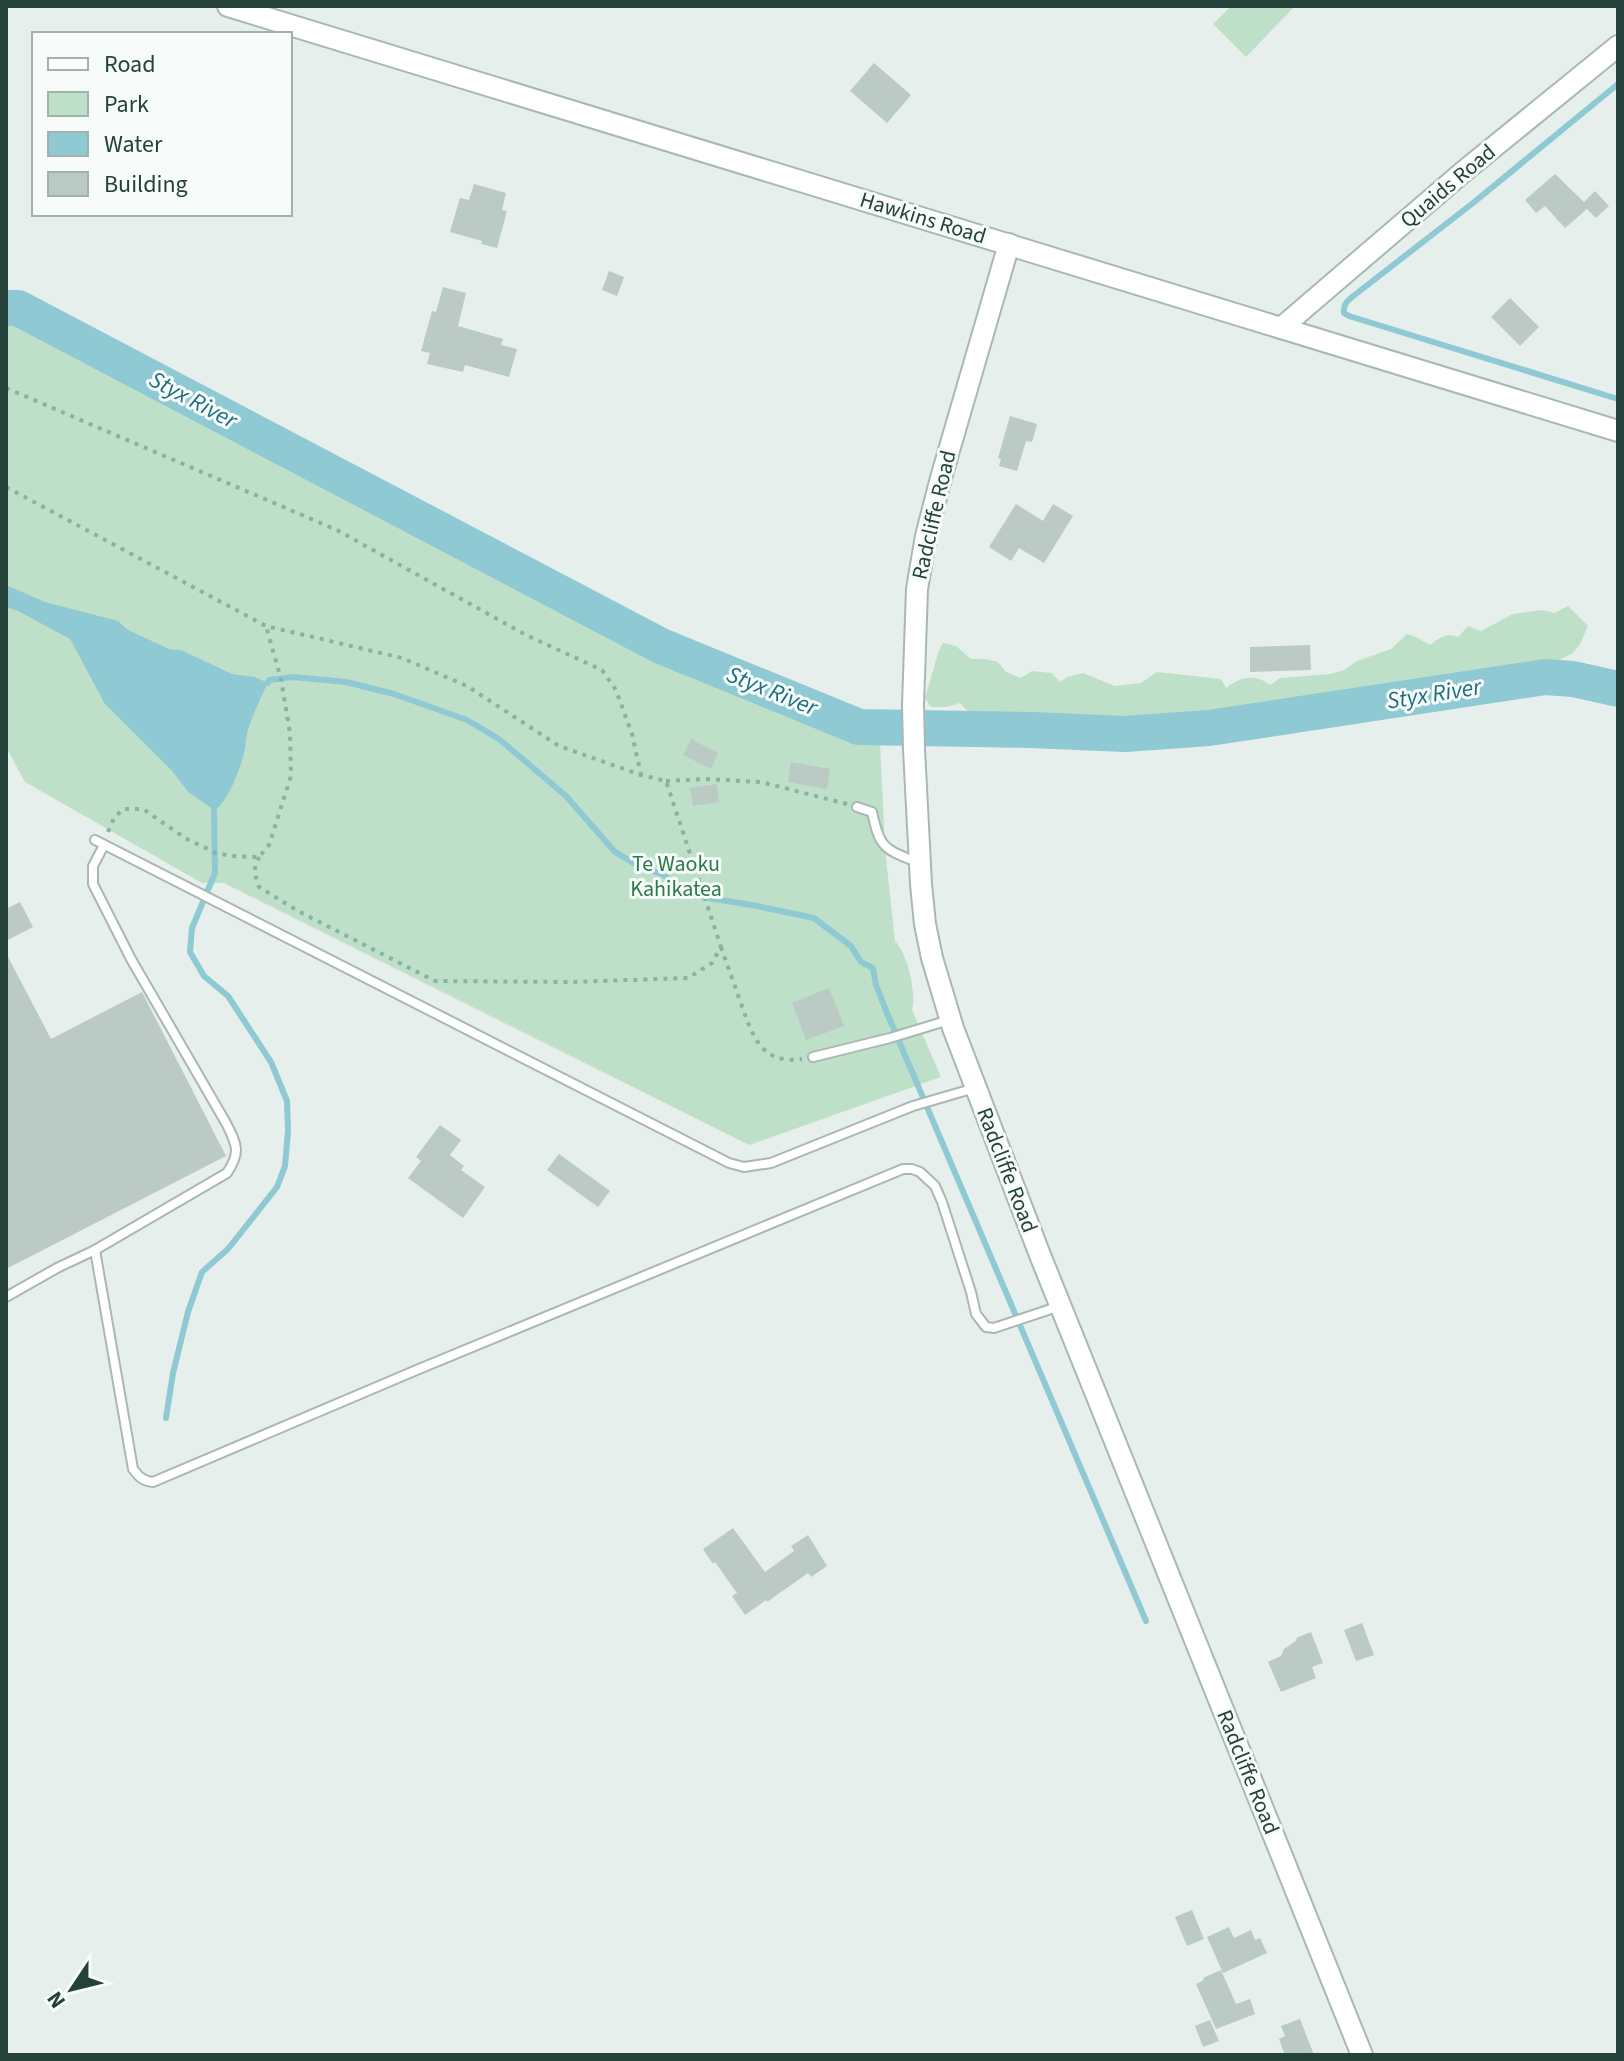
<svg xmlns="http://www.w3.org/2000/svg" width="1624" height="2061" font-family="'Source Sans 3',sans-serif">
<rect width="100%" height="100%" fill="#e6efeb"/>
<!-- green -->
<g fill="#bfe0c8">
<path d="M1231,6H1295L1246,57L1213,24Z"/>
<path d="M6,320L257,451L880,743L885,849L895,941C907,953 917,992 912,1010L941,1077L749,1145L224,883H202L25,782L6,747Z"/>
<path d="M1568,606L1588,626L1580,644L1573,653L1542,669L1526,686L1513,691L1501,686L1489,677L1483,679L1478,691L1477,701L1435,711L1427,700C1407,705 1401,701 1382,693L1266,705L1251,721L1228,726L1216,722L1204,723L1189,732L1154,741L1144,738L1123,723L1112,732L1095,740H1062L1045,728L1024,724L1003,725L973,717L960,703L946,707H931L925,698L938,653L943,643L956,646L971,659H985L998,662L1006,672L1021,678L1032,671L1052,673L1060,682L1067,677L1083,673L1115,686L1141,683L1157,672L1221,679L1226,688C1240,677 1255,673 1270,685L1280,678L1330,674L1344,670L1357,661L1391,649L1407,634L1416,637L1430,645C1439,638 1446,632 1458,637L1468,626L1481,631L1513,614L1542,610L1554,613Z"/>
</g>
<!-- water -->
<path fill="#8ec9d4" d="M6,585L45,602L118,621L128,630L169,649L181,650L232,674L255,677L268,683C261,696 252,717 248,730C246,736 246,743 245,749C242,764 228,804 214,810L188,792L173,772L105,704L70,639L18,611L6,607Z"/>
<g fill="none" stroke-linecap="round" stroke-linejoin="round">
<!-- stream -->
<g stroke="#8ec9d4" stroke-width="6">
<path d="M1618,84L1473,203L1352,297C1346,302 1343,306 1344,313L1349,316L1618,399"/>
<path d="M268,683L269,680L293,677L346,682L394,694L467,720L499,739L566,796L615,852L637,865L664,875L677,889L714,899L752,905L814,918L851,946L861,962L873,968L876,985L887,1013L1146,1621"/>
<path d="M166,1418L173,1373L188,1312L202,1272L228,1249L277,1187L285,1166L288,1131L287,1101L271,1062L228,996L204,976L190,952L192,928L215,873L214,810"/>
</g>
<!-- river -->
<path stroke="#8ec9d4" stroke-width="36" d="M6,308H18L661,646L859,727L1031,730L1125,734L1209,728L1545,677L1573,679L1618,689"/>
</g>
<!-- building -->
<g fill="#bbcac4">
<path d="M874,63L911,95L887,123L850,91Z"/>
<path d="M1555,174L1584,202L1595,191L1609,206L1596,218L1587,209L1565,228L1545,206L1536,213L1525,200Z"/>
<path d="M474,184L506,193L502,210L507,211L497,248L481,244L482,241L450,232L460,198L469,200Z"/>
<path d="M609,271L624,277L617,296L602,290Z"/>
<path d="M443,287L466,293L458,326L503,339L501,345L517,349L509,377L465,365L463,372L427,364L430,353L421,351L432,311L436,312Z"/>
<path d="M1510,298L1539,327L1520,346L1491,317Z"/>
<path d="M1010,416L1037,424L1032,442L1026,441L1017,471L999,466L1001,459L998,458Z"/>
<path d="M1016,504L1043,521L1053,504L1073,516L1044,563L1019,548L1011,561L989,547Z"/>
<path d="M1310,645L1311,670L1250,672V647Z"/>
<path d="M691,739L718,753L711,769L683,755Z"/>
<path d="M791,762L830,769L827,789L788,782Z"/>
<path d="M717,784L719,802L693,806L690,788Z"/>
<path d="M20,902L33,927L6,941V909Z"/>
<path d="M6,953L51,1039L142,992L226,1156L6,1269Z"/>
<path d="M829,988L844,1026L806,1040L792,1003Z"/>
<path d="M440,1125L461,1140L450,1155L464,1166L461,1170L485,1187L463,1218L408,1178L421,1161L416,1157Z"/>
<path d="M559,1154L610,1191L598,1207L547,1170Z"/>
<path d="M733,1528L765,1572L794,1551L791,1546L808,1535L827,1566L811,1577L808,1573L767,1602L766,1600L745,1615L732,1596L737,1593L715,1562L713,1564L703,1549Z"/>
<path d="M1362,1623L1374,1655L1356,1661L1344,1630Z"/>
<path d="M1311,1632L1323,1663L1312,1667L1316,1678L1281,1692L1268,1662L1281,1656L1284,1649L1297,1640L1296,1638Z"/>
<path d="M1192,1910L1204,1939L1187,1946L1175,1917Z"/>
<path d="M1229,1927L1234,1938L1251,1930L1255,1940L1260,1938L1267,1953L1223,1973L1207,1937Z"/>
<path d="M1221,1970L1236,2004L1250,1999L1255,2014L1216,2029L1196,1984L1204,1980L1203,1978Z"/>
<path d="M1300,2019L1314,2055H1285L1279,2039L1285,2036L1281,2026Z"/>
<path d="M1210,2020L1219,2041L1203,2047L1195,2026Z"/>
</g>
<g fill="none" stroke-linecap="round" stroke-linejoin="round">
<defs>
<g id="service">
<path d="M857,807L872,812C880,850 885,849 919,863"/>
<path d="M95,840L729,1163L744,1167L771,1163L913,1106L975,1088"/>
<path d="M813,1057L890,1038L949,1020"/>
<path d="M95,1250L133,1469C139,1477 143,1481 153,1482L419,1369L903,1169H912L920,1172L935,1186L942,1202L971,1292L976,1314L986,1327L994,1328L1060,1306"/>
<path d="M6,1297L57,1268L95,1250L227,1173C241,1152 237,1145 226,1123L131,959L93,884V866L104,845"/>
</g>
<g id="tertiary">
<path d="M228,6L1618,431"/>
<path d="M1009,244L941,478L926,536L917,589L913,705L914,749L921,884L925,924L932,958L953,1028L1040,1255L1362,2055"/>
<path d="M1281,328L1463,172L1618,46"/>
</g>
</defs>
<!-- service casing -->
<use href="#service" stroke="#a8b8b2" stroke-width="12"/>
<!-- tertiary casing -->
<use href="#tertiary" stroke="#a8b8b2" stroke-width="24"/>
<!-- path -->
<g stroke="#86b3a5" stroke-width="4" stroke-dasharray="4 6" stroke-linecap="butt">
<path d="M6,388L337,530L526,635L602,670L616,690L632,734L641,775"/>
<path d="M6,487L266,626L402,658L467,686L559,746L641,775L666,781L721,947L712,963L688,978L572,982L435,981L298,911L259,887L254,871L259,857"/>
<path d="M666,781L706,779L761,782L847,804"/>
<path d="M108,832L114,818L123,809H143L185,838L216,853L232,856L259,857L269,845L291,776L290,733L281,679L266,626"/>
<path d="M721,947C727,965 734,983 740,1001C752,1033 759,1065 802,1059"/>
</g>
<!-- service -->
<use href="#service" stroke="#fff" stroke-width="8"/>
<!-- tertiary -->
<use href="#tertiary" stroke="#fff" stroke-width="20"/>
</g>
<g text-anchor="middle" dominant-baseline="central" stroke-width="6" stroke-linejoin="round" paint-order="stroke">
<!-- street labels -->
<g font-size="22" fill="#24423a" stroke="#f7fbf9">
<text transform="translate(1448 186) rotate(-40)">Quaids Road</text>
<text transform="translate(923 218) rotate(17)">Hawkins Road</text>
<text transform="translate(934 515) rotate(-77)">Radcliffe Road</text>
<text transform="translate(1007 1170) rotate(69)">Radcliffe Road</text>
<text transform="translate(1248 1772) rotate(68)">Radcliffe Road</text>
</g>
<!-- park labels -->
<g font-size="22" fill="#2d7a4b" stroke="#f7fbf9">
<text x="676" y="864">Te Waoku<tspan x="676" dy="25">Kahikatea</tspan></text>
</g>
<!-- water labels -->
<g font-size="24" font-style="italic" fill="#1c6f80" stroke="#f7fbf9">
<text transform="translate(193 400) rotate(28)">Styx River</text>
<text transform="translate(772 691) rotate(22)">Styx River</text>
<text transform="translate(1434 694) rotate(-9)">Styx River</text>
</g>
</g>
<!-- border -->
<rect width="1624" height="2061" fill="none" stroke="#24423a" stroke-width="16"/>
<!-- legend -->
<rect x="32" y="32" width="260" height="184" fill="#f7fbf9" stroke="#a3b1ad" stroke-width="2"/>
<rect x="48" y="58" width="40" height="12" fill="#ffffff" stroke="#a3b1ad" stroke-width="2"/>
<text x="104" y="72" font-size="24" fill="#24423a">Road</text>
<rect x="48" y="92" width="40" height="24" fill="#bfe0c8" stroke="#a3b1ad" stroke-width="2"/>
<text x="104" y="112" font-size="24" fill="#24423a">Park</text>
<rect x="48" y="132" width="40" height="24" fill="#8ec9d4" stroke="#a3b1ad" stroke-width="2"/>
<text x="104" y="152" font-size="24" fill="#24423a">Water</text>
<rect x="48" y="172" width="40" height="24" fill="#bbcac4" stroke="#a3b1ad" stroke-width="2"/>
<text x="104" y="192" font-size="24" fill="#24423a">Building</text>
<!-- north arrow -->
<g transform="translate(72 1989) rotate(235)" stroke="#f7fbf9" stroke-width="6" paint-order="stroke">
<path d="M0-6L14 30L0 20L-14 30Z" fill="#24423a"/>
<text y="-12" font-size="22" font-weight="bold" text-anchor="middle" fill="#24423a">N</text>
</g>
</svg>
